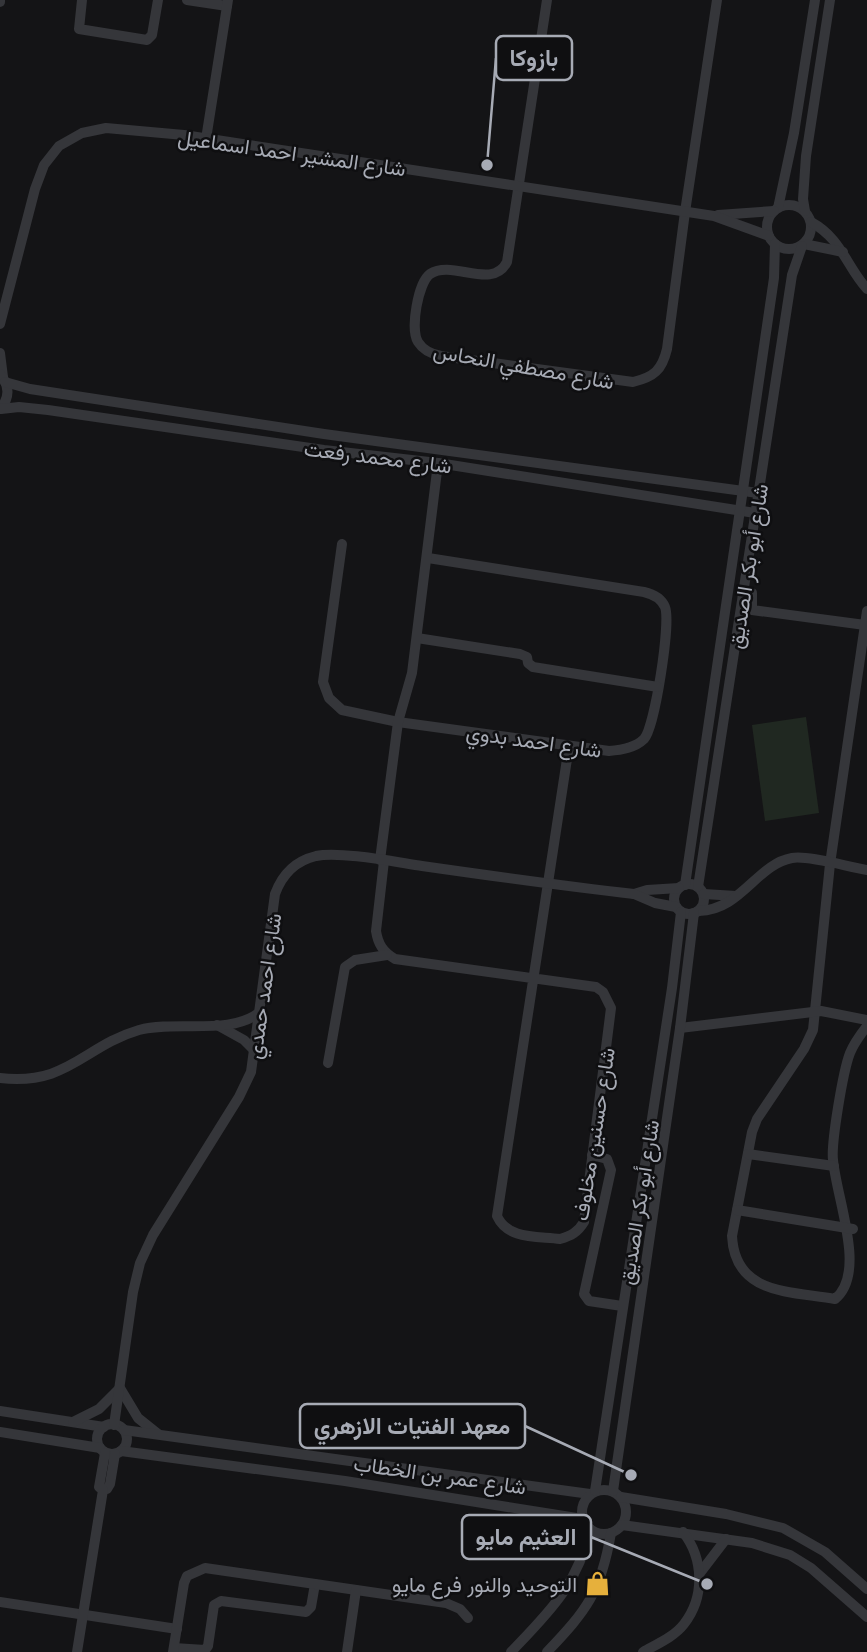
<svg xmlns="http://www.w3.org/2000/svg" width="867" height="1652" font-family="Lato,Vazirmatn,sans-serif">
<rect width="100%" height="100%" fill="#141416"/>
<!-- pitch -->
<path fill="#202821" d="M806,717L819,813L765,821L752,725Z"/>
<g fill="none" stroke-linecap="round" stroke-linejoin="round">
<!-- minor -->
<g stroke="#35363a" stroke-width="10">
<path d="M82,0L79,29L147,40L152,35L158,0"/>
<path d="M187,0L227,6"/>
<path d="M547,0L507,262C492,291 453,259 430,274C418,283 410,329 418,342C423,350 431,354 441,356L633,382C654,377 662,370 667,349L685,212L717,0"/>
<path d="M0,2V0"/>
<path d="M206,139L228,0"/>
<circle cx="789" cy="227" r="22"/>
<path d="M778,208L794,133L815,0"/>
<path d="M805,211L803,199L806,156L830,0"/>
<path d="M718,215L774,211"/>
<path d="M811,222C842,239 846,266 867,289"/>
<path d="M804,244L843,252"/>
<path d="M0,324L35,189L44,165L59,146L82,133L106,128L184,135L714,216L769,236"/>
<path d="M0,353L3,377"/>
<path d="M0,374C10,386 10,398 0,409"/>
<path d="M5,382L30,389L324,434L758,493"/>
<path d="M1,409L19,407L48,410L324,450L438,463L755,513"/>
<path d="M342,544L323,682L329,698L342,710L398,722L609,751C621,750 635,748 644,739C655,727 671,622 665,607C661,598 653,594 644,592L428,558"/>
<path d="M743,591L752,593V610L865,625"/>
<path d="M867,611L830,864L813,1030L804,1049L757,1119L752,1132L732,1236C735,1295 790,1291 835,1299C867,1273 837,1201 833,1160C831,1143 843,1071 850,1053C854,1043 860,1035 867,1026"/>
<path d="M417,638L520,654L527,657L528,663L533,667L658,687"/>
<path d="M380,860L398,722L412,673L438,463"/>
<path d="M384,861L376,931C378,944 383,952 395,959L596,987L603,992L611,1008L584,1222C578,1232 571,1236 560,1239C537,1236 508,1240 497,1216L569,746"/>
<circle cx="689" cy="899" r="15"/>
<path d="M685,885L774,278L775,244"/>
<path d="M698,887L792,275L802,246"/>
<path d="M634,894L647,890L679,888"/>
<path d="M704,894L736,896"/>
<path d="M699,911C741,910 757,864 792,858C808,855 848,867 867,870"/>
<path d="M217,1025L244,1040L255,1051"/>
<path d="M680,1028L821,1011L867,1020"/>
<path d="M328,1063L345,967L355,960L387,955"/>
<path d="M0,1078C68,1086 84,1046 139,1030C177,1020 230,1036 260,1012"/>
<path d="M748,1154L834,1166"/>
<path d="M592,1155L607,1159L611,1170L584,1294L589,1301L622,1306"/>
<path d="M737,1210L853,1229"/>
<path d="M0,1411L104,1427"/>
<path d="M73,1422L99,1409L120,1388L138,1418L158,1434"/>
<circle cx="112" cy="1439" r="15"/>
<path d="M114,1425L133,1292L140,1263L153,1235L239,1097L251,1072L275,894C282,875 295,861 316,856C340,851 395,862 422,866C492,876 563,886 634,894L655,903L676,907"/>
<path d="M124,1430L590,1494"/>
<path d="M0,1432L100,1448"/>
<path d="M121,1451L345,1481L583,1519"/>
<circle cx="604" cy="1512" r="22"/>
<path d="M103,1490L107,1489L110,1484L115,1454"/>
<path d="M595,1491L672,988L681,912"/>
<path d="M613,1491L680,1028L694,913"/>
<path d="M621,1497L726,1514L783,1528L825,1552L867,1589"/>
<path d="M622,1525L752,1543L790,1555L811,1568L867,1617"/>
<path d="M700,1573L726,1539"/>
<path d="M0,1602L177,1629"/>
<path d="M174,1648L205,1650L208,1646L214,1605L221,1601L306,1612L311,1607L315,1584"/>
<path d="M77,1652L103,1490L99,1487L105,1453"/>
<path d="M173,1652L184,1583L187,1576L205,1568L446,1603L460,1609L468,1618"/>
<path d="M347,1652L356,1590"/>
<path d="M511,1652C549,1612 578,1585 590,1529"/>
<path d="M547,1652C587,1610 601,1592 611,1533"/>
<path d="M643,1652C657,1644 674,1637 684,1624C705,1597 704,1559 683,1532"/>
</g>
</g>
<!-- icons -->
<defs>
<symbol id="shop-bare" viewBox="-9 -9 18 18"><path d="M-5-2.5h2.3a2.7 3.5 0 0 1 5.4 0H5L5.5 6h-11ZM-1.5-2.5h3a1.5 2.3 0 0 0-3 0Z" fill="#e6b03c" stroke="#0f0f11" stroke-width="2.5" paint-order="stroke"/></symbol>
</defs>
<g fill-rule="evenodd">
<use href="#shop-bare" x="580" y="1566" width="35" height="35"/>
</g>
<g text-anchor="middle" dominant-baseline="central" stroke-width="5" stroke-linejoin="round" paint-order="stroke">
<!-- street labels -->
<g font-size="21" fill="#a7abb5" stroke="#0f0f11">
<text transform="translate(292 152) rotate(8)">شارع المشير احمد اسماعيل</text>
<text transform="translate(524 365) rotate(10)">شارع مصطفي النحاس</text>
<text transform="translate(378 456) rotate(7)">شارع محمد رفعت</text>
<text transform="translate(747 566) rotate(-81)">شارع أبو بكر الصديق</text>
<text transform="translate(534 740) rotate(8)">شارع احمد بدوي</text>
<text transform="translate(263 986) rotate(-82)">شارع احمد حمدي</text>
<text transform="translate(593 1134) rotate(-81)">شارع حسنين مخلوف</text>
<text transform="translate(638 1202) rotate(-81)">شارع أبو بكر الصديق</text>
<text transform="translate(440 1474) rotate(8)">شارع عمر بن الخطاب</text>
</g>
<!-- poi labels -->
<g font-size="21" fill="#a7abb5" stroke="#0f0f11" text-anchor="end">
<text x="577" y="1583">التوحيد والنور فرع مايو</text>
</g>
</g>
<!-- callouts -->
<path fill="none" stroke="#a7abb5" stroke-width="2.5" d="M487 165L496 58M631 1475L525 1426M707 1584L591 1537"/>
<g fill="#a7abb5" stroke="#0f0f11" stroke-width="2.5">
<circle cx="487" cy="165" r="7"/>
<circle cx="631" cy="1475" r="7"/>
<circle cx="707" cy="1584" r="7"/>
</g>
<g fill="#0f0f11" stroke="#a7abb5" stroke-width="2.5">
<rect x="496" y="36" width="76" height="44" rx="7"/>
<rect x="300" y="1404" width="225" height="44" rx="7"/>
<rect x="462" y="1515" width="129" height="44" rx="7"/>
</g>
<g font-size="23" text-anchor="middle" font-weight="bold" fill="#a7abb5">
<text x="534" y="66">بازوكا</text>
<text x="412" y="1434">معهد الفتيات الازهري</text>
<text x="526" y="1545">العثيم مايو</text>
</g>
</svg>
